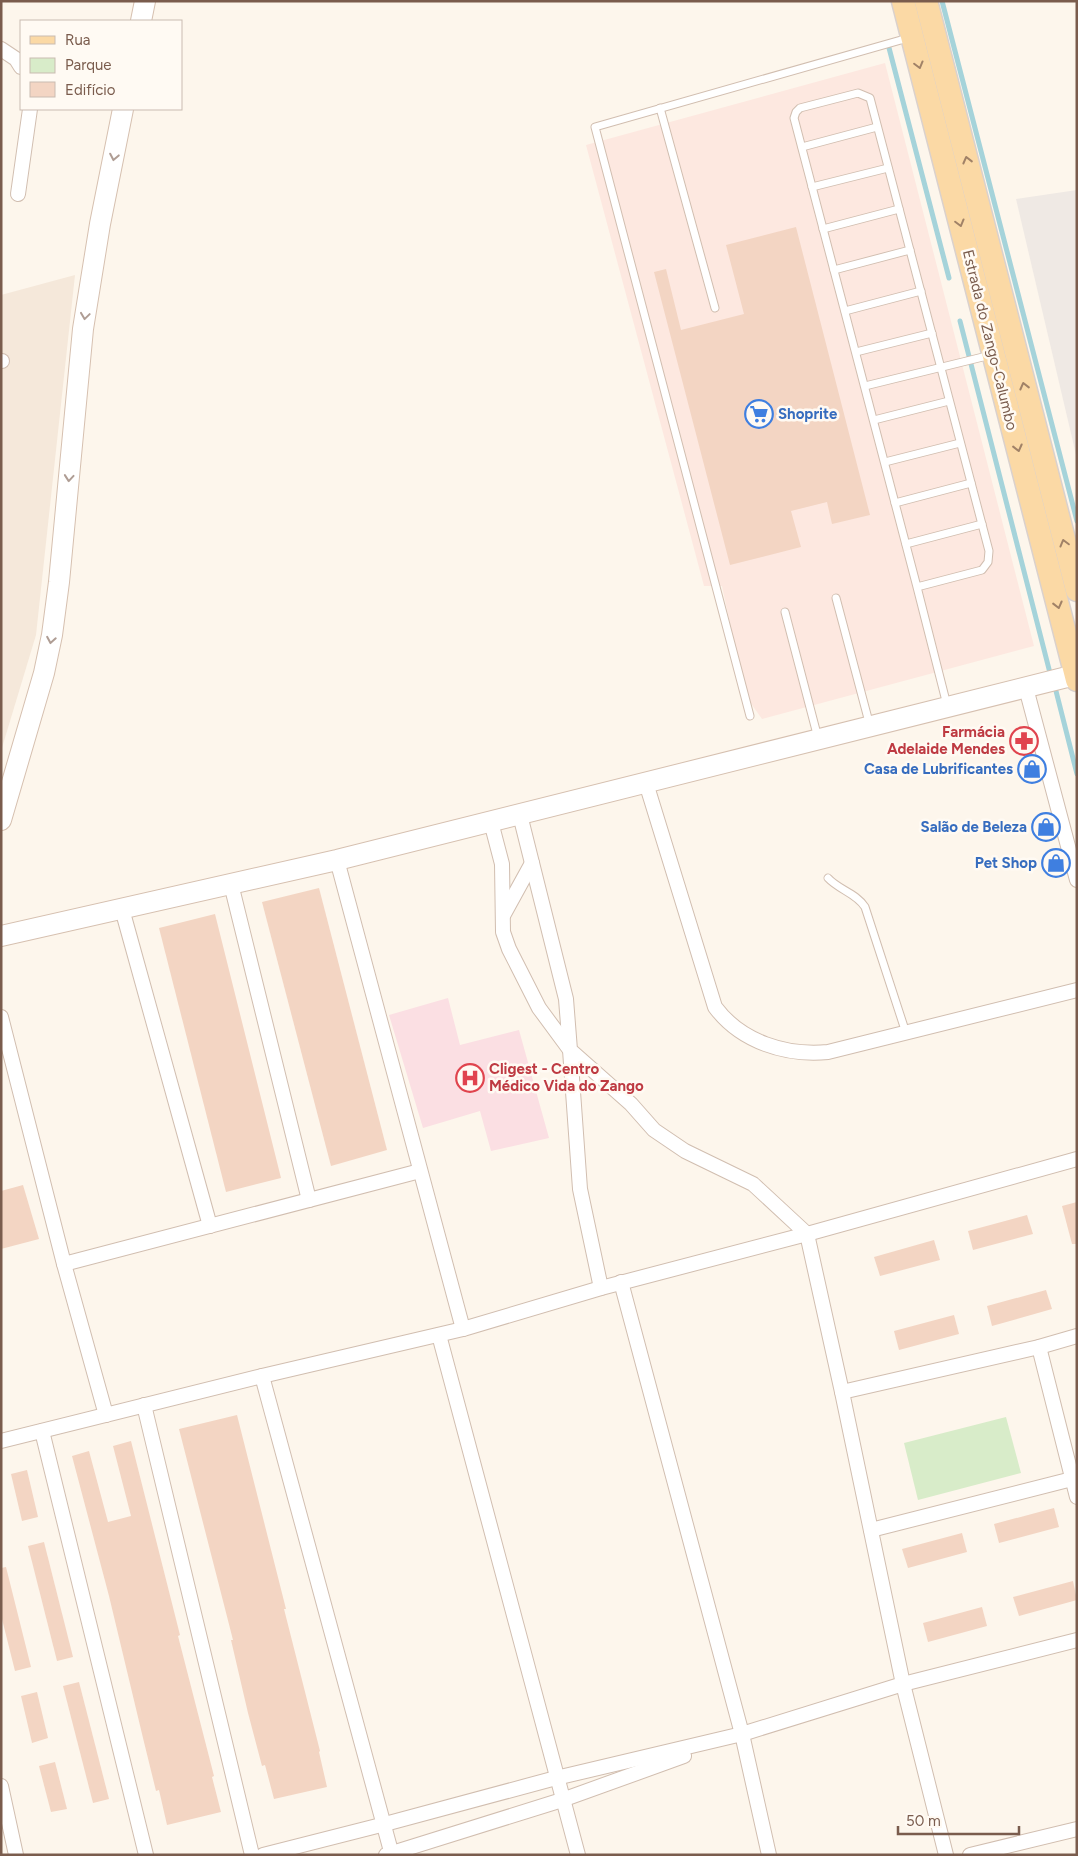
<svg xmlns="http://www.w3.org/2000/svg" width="1078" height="1856" font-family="Figtree,sans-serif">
<rect width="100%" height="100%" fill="#fdf6ec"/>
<!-- residential -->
<path fill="#f5e8da" d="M75,275L36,635L1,751V295Z"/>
<!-- commercial -->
<path fill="#fde8e0" d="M885,63L1034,646L762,719L745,695L722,586H704L586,145Z"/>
<!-- industrial -->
<path fill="#efe9e4" d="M1077,190V459L1016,199Z"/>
<!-- medical -->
<path fill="#fbdfe3" d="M448,998L460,1045L519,1030L549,1138L491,1151L480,1111L423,1128L389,1015Z"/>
<!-- green -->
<path fill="#d8ecc9" d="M1006,1417L1021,1473L918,1500L904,1443Z"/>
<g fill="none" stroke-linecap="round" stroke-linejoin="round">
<!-- stream -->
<g stroke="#a5d3da" stroke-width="5">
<path d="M942,1L1077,521"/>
<path d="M888,44L949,278"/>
<path d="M960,321L1050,673"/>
<path d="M1056,691L1077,774"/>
</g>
</g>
<!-- building -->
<g fill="#f3d5c3">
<path d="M796,227L870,515L832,524L827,502L791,511L801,547L730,565L654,272L666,269L681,330L744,314L726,245Z"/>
<path d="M319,888L387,1150L331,1166L262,902Z"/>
<path d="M215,914L281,1178L226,1192L159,928Z"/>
<path d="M23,1185L39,1239L1,1249V1191Z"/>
<path d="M1077,1202V1244H1072L1062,1206Z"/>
<path d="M1027,1215L1033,1234L973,1250L968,1231Z"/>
<path d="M934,1240L940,1260L880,1276L874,1257Z"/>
<path d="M1046,1290L1052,1309L992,1326L987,1306Z"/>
<path d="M954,1315L959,1334L899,1350L894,1331Z"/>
<path d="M237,1415L286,1609H284L320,1751L319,1752L327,1787L274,1799L265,1765L262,1766L248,1713L231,1640H233L179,1429Z"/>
<path d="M131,1441L180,1635L178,1636L214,1776L212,1777L221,1812L167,1825L159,1790L156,1791L143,1738L109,1596L72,1456L89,1451L108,1522L131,1516L113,1446Z"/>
<path d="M27,1470L38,1517L22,1521L11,1474Z"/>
<path d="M1054,1508L1059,1527L999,1543L994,1524Z"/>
<path d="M962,1533L967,1552L908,1568L902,1549Z"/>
<path d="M44,1542L73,1657L57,1661L28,1546Z"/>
<path d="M6,1567L31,1667L15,1671L1,1615V1568Z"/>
<path d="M1073,1581L1077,1600L1019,1616L1013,1597Z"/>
<path d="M982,1607L987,1626L928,1642L923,1623Z"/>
<path d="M79,1682L109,1799L93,1803L63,1686Z"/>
<path d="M37,1692L48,1738L32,1743L21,1696Z"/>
<path d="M55,1762L67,1809L51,1812L39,1766Z"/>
</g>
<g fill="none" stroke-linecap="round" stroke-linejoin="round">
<defs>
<g id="lane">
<path d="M660,108L715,308"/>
<path d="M802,147L877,127"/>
<path d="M812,187L888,168"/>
<path d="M823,229L899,209"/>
<path d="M834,270L910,250"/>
<path d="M845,311L921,291"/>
<path d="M856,352L932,333"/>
<path d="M865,386L991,355"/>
<path d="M874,420L949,401"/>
<path d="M885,462L960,443"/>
<path d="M895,503L971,483"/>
<path d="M906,544L982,524"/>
<path d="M917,587L982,570L988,562L989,551L870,98L858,93L800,108L796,112L794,118L917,587L947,705"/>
<path d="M836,598L870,726"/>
<path d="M785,612L818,738"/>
<path d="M750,716L595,127L908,38"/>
<path d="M828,878C839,890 856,893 865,907L906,1033"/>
</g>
<g id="street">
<path d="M1,49L16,59L21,67"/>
<path d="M18,194L30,109"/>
<path d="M1,361H2"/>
<path d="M1026,688L1077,880"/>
<path d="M646,783L715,1007C741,1042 786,1056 828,1052L1077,990"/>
<path d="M520,815L566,999L570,1050L631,1104L654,1130L685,1151L753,1184L807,1234L842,1392L903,1684L946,1855"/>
<path d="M491,822L502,864L503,932L509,949L539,1008L570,1050L580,1189L601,1288"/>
<path d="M337,860L463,1329"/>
<path d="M231,884L309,1200"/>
<path d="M122,909L210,1226"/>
<path d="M504,914L532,863"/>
<path d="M1,1017L64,1264L106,1415"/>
<path d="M64,1264L420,1171"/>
<path d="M621,1282L742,1734L769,1855"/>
<path d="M439,1335L578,1855"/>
<path d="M1039,1347L1077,1497"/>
<path d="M262,1376L392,1855"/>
<path d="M842,1392L1039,1347L1077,1336"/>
<path d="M144,1405L252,1855"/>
<path d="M42,1431L146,1855"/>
<path d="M1,1441L262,1376L463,1329L601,1288L807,1234L1077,1159"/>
<path d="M871,1530L1072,1479"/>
<path d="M1,1786L16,1855"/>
<path d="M263,1855L385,1824L556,1778L742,1734L903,1684L1077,1640"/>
<path d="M386,1855L562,1800L684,1756"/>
<path d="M970,1855L1077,1829"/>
</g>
<g id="secondary">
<path d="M141,21L145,1"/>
<path d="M1,820L44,673L52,635L59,582L83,329L100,224L123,109"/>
<path d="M1,936L337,860L1075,675"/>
</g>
<g id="primary">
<path d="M903,1L1077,680"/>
<path d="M926,1L1077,590"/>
</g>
</defs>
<!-- lane casing -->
<use href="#lane" stroke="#d1beb0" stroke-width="9"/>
<!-- street casing -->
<use href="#street" stroke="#d1beb0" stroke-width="16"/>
<!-- secondary casing -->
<use href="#secondary" stroke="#d6c0b0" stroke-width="22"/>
<!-- primary casing -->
<use href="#primary" stroke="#dad1cd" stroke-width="25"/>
<!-- lane -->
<use href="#lane" stroke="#fff" stroke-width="7"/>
<!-- street -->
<use href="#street" stroke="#fff" stroke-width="14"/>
<!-- secondary -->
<use href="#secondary" stroke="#fff" stroke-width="20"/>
<!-- primary -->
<use href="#primary" stroke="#fbd9a5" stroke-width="22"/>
</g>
<!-- one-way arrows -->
<defs><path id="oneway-chevron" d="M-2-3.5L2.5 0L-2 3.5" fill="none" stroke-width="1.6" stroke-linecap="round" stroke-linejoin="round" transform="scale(1.25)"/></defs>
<g stroke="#a18267">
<use href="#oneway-chevron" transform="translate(919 65) rotate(75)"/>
<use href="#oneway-chevron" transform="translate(967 160) rotate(-104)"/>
<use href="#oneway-chevron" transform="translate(960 223) rotate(75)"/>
<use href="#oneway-chevron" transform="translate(1024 386) rotate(-104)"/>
<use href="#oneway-chevron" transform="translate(1018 448) rotate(76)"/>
<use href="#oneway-chevron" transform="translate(1064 543) rotate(-105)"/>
<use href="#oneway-chevron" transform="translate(1058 605) rotate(76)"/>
</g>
<g stroke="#af9d94">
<use href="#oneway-chevron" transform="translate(114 157) rotate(101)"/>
<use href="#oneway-chevron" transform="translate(85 316) rotate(98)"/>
<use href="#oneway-chevron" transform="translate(69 478) rotate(95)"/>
<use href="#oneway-chevron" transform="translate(51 640) rotate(100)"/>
</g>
<!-- icons -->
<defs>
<symbol id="supermarket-ring" viewBox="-11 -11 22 22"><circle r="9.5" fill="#fffaf3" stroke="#3f7fe0" stroke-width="1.5"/><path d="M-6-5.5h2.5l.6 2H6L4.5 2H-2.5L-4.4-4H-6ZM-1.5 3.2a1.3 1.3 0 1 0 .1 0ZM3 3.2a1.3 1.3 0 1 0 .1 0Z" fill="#3f7fe0"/></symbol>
<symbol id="pharmacy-ring" viewBox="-11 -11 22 22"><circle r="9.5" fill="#fffaf3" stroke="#e0444e" stroke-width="1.5"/><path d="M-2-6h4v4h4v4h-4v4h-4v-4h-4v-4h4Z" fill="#e0444e"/></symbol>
<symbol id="shop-ring" viewBox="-11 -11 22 22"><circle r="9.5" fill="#fffaf3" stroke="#3f7fe0" stroke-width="1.5"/><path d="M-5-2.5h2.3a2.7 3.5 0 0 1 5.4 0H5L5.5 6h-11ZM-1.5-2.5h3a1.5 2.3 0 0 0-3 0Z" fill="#3f7fe0"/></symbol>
<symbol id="hospital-ring" viewBox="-11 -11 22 22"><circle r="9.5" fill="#fffaf3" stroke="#e0444e" stroke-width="1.5"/><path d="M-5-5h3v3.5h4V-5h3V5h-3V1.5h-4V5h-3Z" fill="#e0444e"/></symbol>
</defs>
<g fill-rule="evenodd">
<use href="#supermarket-ring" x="743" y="398" width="32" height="32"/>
<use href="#pharmacy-ring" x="1008" y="725" width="32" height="32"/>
<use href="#shop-ring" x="1016" y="753" width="32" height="32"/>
<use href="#shop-ring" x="1030" y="811" width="32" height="32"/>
<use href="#shop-ring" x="1040" y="847" width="32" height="32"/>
<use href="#hospital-ring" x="454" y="1062" width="32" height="32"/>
</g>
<g text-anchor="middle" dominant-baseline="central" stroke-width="5" stroke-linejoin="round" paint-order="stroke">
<!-- street labels -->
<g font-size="15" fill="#7a5c4d" stroke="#fffaf3">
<text transform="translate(990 340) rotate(76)">Estrada do Zango-Calumbo</text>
</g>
<!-- shop labels -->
<g font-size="15" font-weight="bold" fill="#366cbe" stroke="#fffaf3" text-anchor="end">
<text x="778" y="414" text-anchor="start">Shoprite</text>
<text x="1013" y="769">Casa de Lubrificantes</text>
<text x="1027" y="827">Salão de Beleza</text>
<text x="1037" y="863">Pet Shop</text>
</g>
<!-- health labels -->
<g font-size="15" font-weight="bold" fill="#be3a42" stroke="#fffaf3" text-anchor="end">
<text x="1005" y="732">Farmácia<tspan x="1005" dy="17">Adelaide Mendes</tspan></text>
<text x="489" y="1069" text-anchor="start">Cligest - Centro<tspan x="489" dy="17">Médico Vida do Zango</tspan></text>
</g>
</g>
<!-- border -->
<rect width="1078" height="1856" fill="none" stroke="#7a5c4d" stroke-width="5"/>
<!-- legend -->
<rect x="20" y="20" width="162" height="90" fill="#fffaf3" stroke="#cabbb1"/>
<rect x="30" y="36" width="25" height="8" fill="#fbd9a5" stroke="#cabbb1"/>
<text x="65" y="45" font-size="15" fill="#7a5c4d">Rua</text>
<rect x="30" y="58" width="25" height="15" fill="#d8ecc9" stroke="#cabbb1"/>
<text x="65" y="70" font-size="15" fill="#7a5c4d">Parque</text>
<rect x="30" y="82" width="25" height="15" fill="#f3d5c3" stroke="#cabbb1"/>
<text x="65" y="95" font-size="15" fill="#7a5c4d">Edifício</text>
<!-- scale -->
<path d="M898 1826v8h121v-8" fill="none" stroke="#7a5c4d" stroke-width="2.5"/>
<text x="906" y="1826" font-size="15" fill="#7a5c4d" stroke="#fffaf3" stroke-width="4" paint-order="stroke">50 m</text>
</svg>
